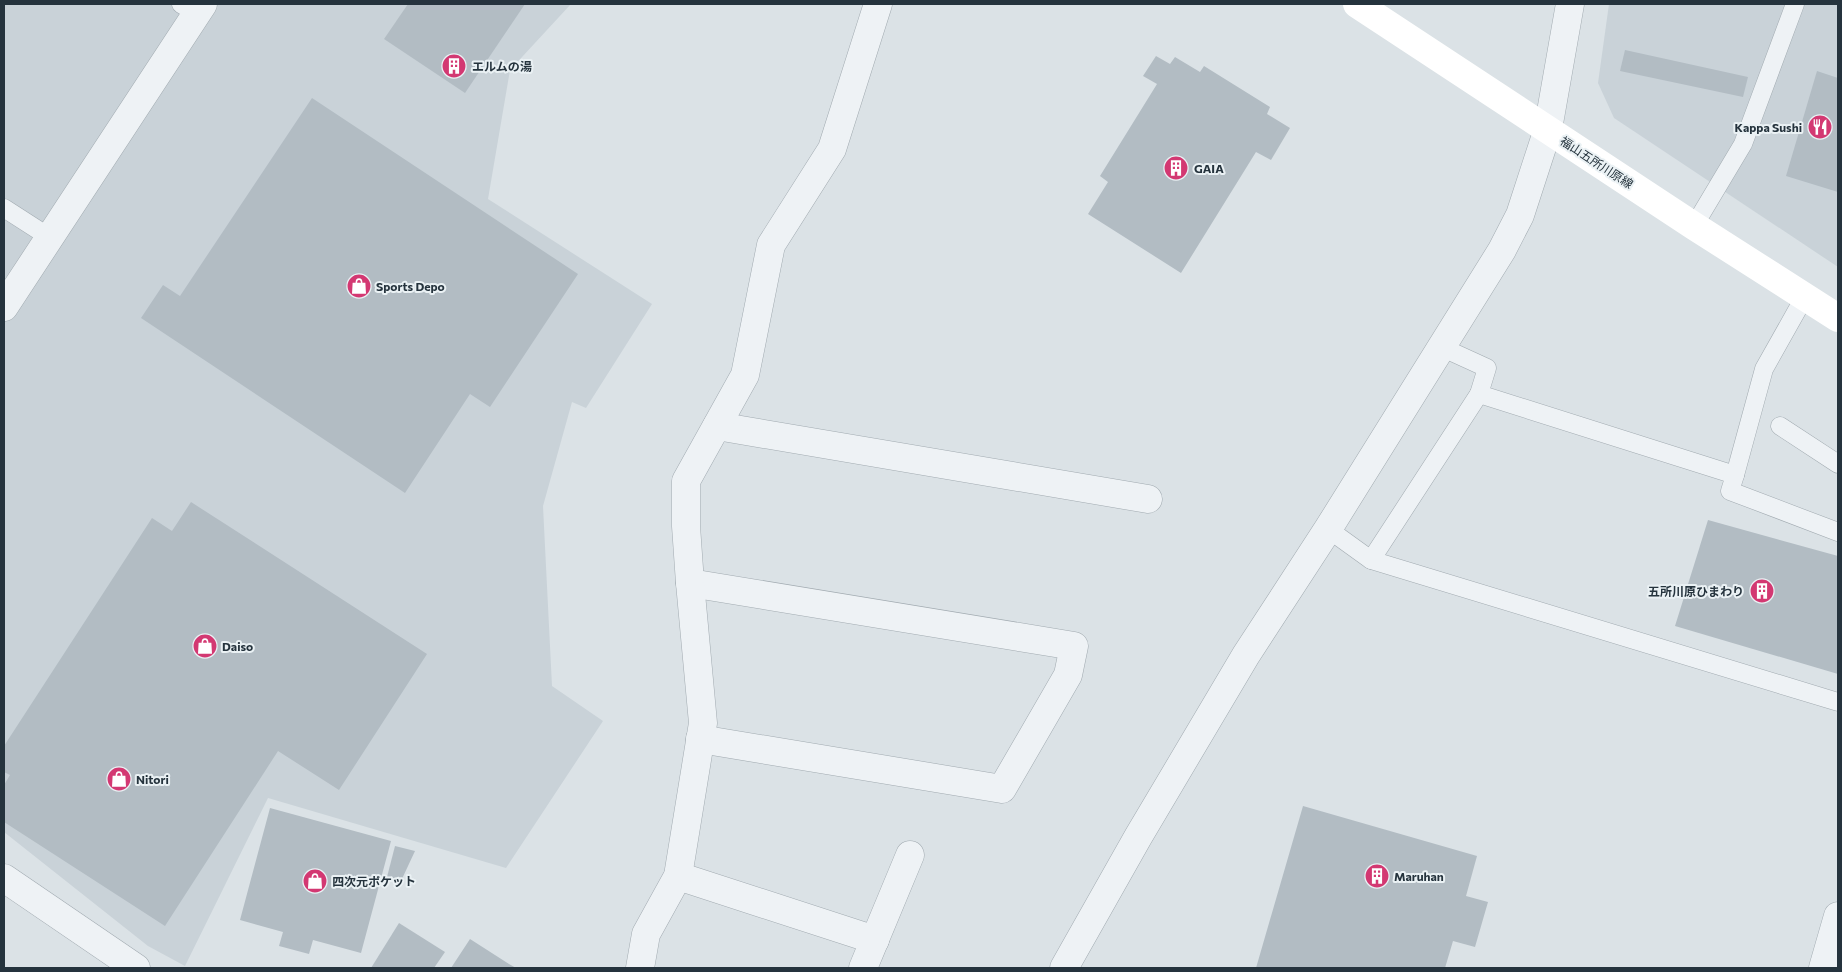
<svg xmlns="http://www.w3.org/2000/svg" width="1842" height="972" font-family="Commissioner,'Noto Sans JP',sans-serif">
<rect width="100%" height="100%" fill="#dbe2e6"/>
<!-- built -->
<g fill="#c9d2d8">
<path d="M4,4H571L510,70L488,199L652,304L586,408L572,402L543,506L552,686L603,721L506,868L268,798L185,966L148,946L4,832Z"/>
<path d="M1609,4H1838V267L1614,118L1598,83Z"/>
</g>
<!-- building -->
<g fill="#b2bcc3">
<path d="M408,4H525L465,93L384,39Z"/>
<path d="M1625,50L1748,77L1743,97L1620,71Z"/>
<path d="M1156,56L1170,64L1175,57L1200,72L1204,66L1270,107L1267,114L1290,128L1271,160L1256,152L1181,273L1088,214L1108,182L1100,176L1157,84L1143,76Z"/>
<path d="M1817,71L1838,78V192L1786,176Z"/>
<path d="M312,98L578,274L490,407L470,394L405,493L141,318L163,285L180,296Z"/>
<path d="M191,502L427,654L339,790L278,751L165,926L4,822V785L10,775L4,772V746L152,518L172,531Z"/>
<path d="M1708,520L1838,556V674L1675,626Z"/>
<path d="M1303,806L1477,856L1466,896L1488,902L1475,947L1453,941L1445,968H1256Z"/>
<path d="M270,808L391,841L361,953L313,940L309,954L279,946L283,932L240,920Z"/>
<path d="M395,846L415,851L401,881L387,877Z"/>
<path d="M399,923L445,952L434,968H371Z"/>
<path d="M470,939L509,964L516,968H451Z"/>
</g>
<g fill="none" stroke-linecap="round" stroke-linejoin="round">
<defs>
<g id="service">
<path d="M181,4L196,13"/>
<path d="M4,208L49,237"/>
<path d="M1694,226L1743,144L1795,4"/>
<path d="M1441,347L1487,368L1479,394L1735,475L1764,369L1805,296"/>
<path d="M1780,426L1838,464"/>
<path d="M1735,475L1730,491L1838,532"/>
<path d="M1328,529L1371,560L1479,394"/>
<path d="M1371,560L1838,702"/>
</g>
<g id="minor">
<path d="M717,426L1148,499"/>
<path d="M690,583L1074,646L1068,675L1002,789L700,739"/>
<path d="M678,876L875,940"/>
<path d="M640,968L646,934L678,876L703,723L690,583L686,526V481L745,375L771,245L832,149L878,4"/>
<path d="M863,968L910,855"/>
<path d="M1823,968L1838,916"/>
</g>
<g id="tertiary">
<path d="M4,307L203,4"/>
<path d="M4,878L136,968"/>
<path d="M1064,968L1138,837L1246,655L1328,529L1502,250L1520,215L1548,129L1570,4"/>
</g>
</defs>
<!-- service casing -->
<use href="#service" stroke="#a1aab0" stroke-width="19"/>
<!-- minor casing -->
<use href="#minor" stroke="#a1aab0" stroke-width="29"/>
<!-- tertiary casing -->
<use href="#tertiary" stroke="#a1aab0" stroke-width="29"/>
<!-- service -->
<use href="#service" stroke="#eef2f5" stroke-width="18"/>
<!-- minor -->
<use href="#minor" stroke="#eef2f5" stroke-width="28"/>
<!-- tertiary -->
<use href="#tertiary" stroke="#eef2f5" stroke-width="28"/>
<!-- secondary -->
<path stroke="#fff" stroke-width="28" d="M1357,4L1694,226L1838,318"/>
</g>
<!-- icons -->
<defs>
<symbol id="building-disc" viewBox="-11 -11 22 22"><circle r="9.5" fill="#d33872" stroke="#eaf1f4"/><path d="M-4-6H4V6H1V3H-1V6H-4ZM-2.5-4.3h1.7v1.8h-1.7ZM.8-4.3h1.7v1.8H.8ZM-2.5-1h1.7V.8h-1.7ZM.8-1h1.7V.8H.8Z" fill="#fff"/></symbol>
<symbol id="restaurant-disc" viewBox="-11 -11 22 22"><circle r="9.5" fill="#d33872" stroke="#eaf1f4"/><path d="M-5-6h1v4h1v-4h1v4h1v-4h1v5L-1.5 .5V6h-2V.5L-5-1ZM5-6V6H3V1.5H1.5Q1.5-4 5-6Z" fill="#fff"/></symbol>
<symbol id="shop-disc" viewBox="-11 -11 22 22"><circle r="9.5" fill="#d33872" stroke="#eaf1f4"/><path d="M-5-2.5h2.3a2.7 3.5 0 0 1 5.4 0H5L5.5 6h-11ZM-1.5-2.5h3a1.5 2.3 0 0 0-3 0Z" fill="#fff"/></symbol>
</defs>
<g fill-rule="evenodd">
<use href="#building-disc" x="440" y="52" width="28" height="28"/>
<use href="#restaurant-disc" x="1806" y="113" width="28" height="28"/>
<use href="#building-disc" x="1162" y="154" width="28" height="28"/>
<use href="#shop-disc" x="345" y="272" width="28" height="28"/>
<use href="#building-disc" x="1748" y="577" width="28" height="28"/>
<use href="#shop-disc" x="191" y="632" width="28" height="28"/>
<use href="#shop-disc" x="105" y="765" width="28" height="28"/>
<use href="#building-disc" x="1363" y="862" width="28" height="28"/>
<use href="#shop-disc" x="301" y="867" width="28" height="28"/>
</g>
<g text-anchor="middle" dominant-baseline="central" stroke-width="4" stroke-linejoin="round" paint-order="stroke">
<!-- poi labels -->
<g font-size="12" font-weight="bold" fill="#25333d" stroke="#eaf1f4" text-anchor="start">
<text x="472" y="66">エルムの湯</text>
<text x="1802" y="127" text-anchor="end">Kappa Sushi</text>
<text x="1194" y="168">GAIA</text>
<text x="376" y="286">Sports Depo</text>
<text x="1744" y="591" text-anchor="end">五所川原ひまわり</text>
<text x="222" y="646">Daiso</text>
<text x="136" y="779">Nitori</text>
<text x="1394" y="876">Maruhan</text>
<text x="332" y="881">四次元ポケット</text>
</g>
<!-- street labels -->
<g font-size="12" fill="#25333d" stroke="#eaf1f4">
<text transform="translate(1597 162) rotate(33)">福山五所川原線</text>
</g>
</g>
<!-- border -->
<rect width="1842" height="972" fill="none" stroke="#25333d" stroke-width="10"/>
</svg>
